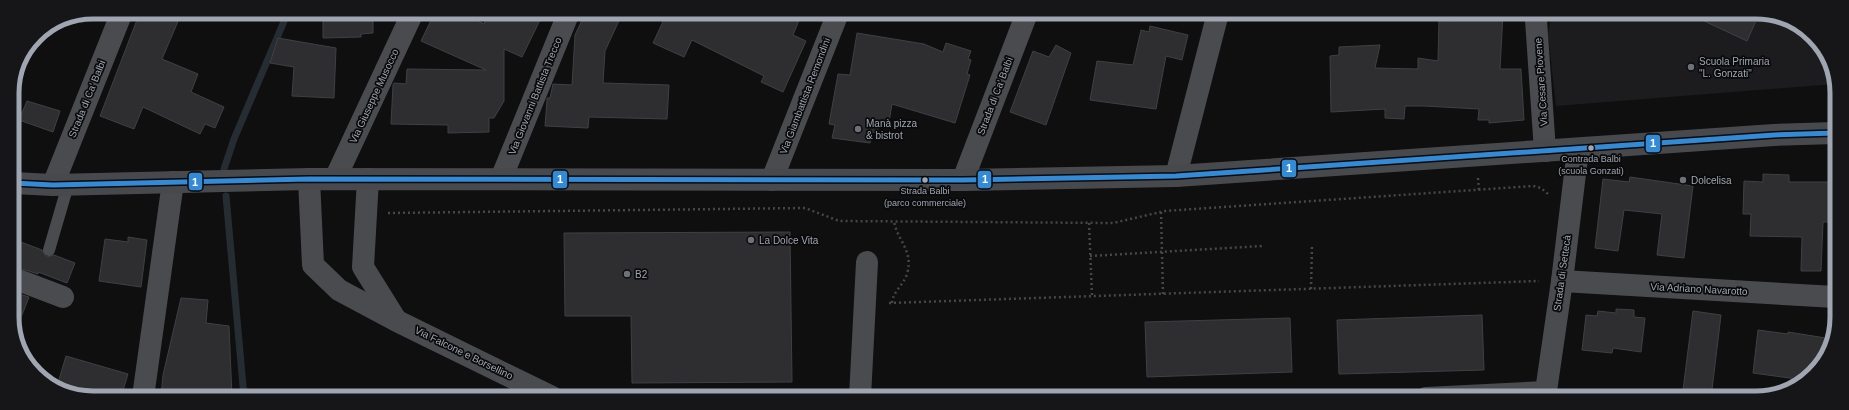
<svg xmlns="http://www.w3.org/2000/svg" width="1849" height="410" font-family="Arial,sans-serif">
<rect width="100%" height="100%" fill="#0f0f10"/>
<!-- built -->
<path fill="#1c1c1e" d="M1552,13L1771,14L1813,36L1835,77V84L1556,106L1548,34Z"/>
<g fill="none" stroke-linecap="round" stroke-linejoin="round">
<!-- stream -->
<g stroke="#252d33" stroke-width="7">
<path d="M224,169L234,139L288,12"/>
<path d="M226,196L244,397"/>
</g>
</g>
<!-- building -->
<g fill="#2e2e30" stroke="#3e4044">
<path d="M140,12H182L162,59L198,74L191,92L224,107L215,128L205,124L200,134L143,107L134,129L100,116Z"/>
<path d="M323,12H373V33L361,34V37L323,38Z"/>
<path d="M435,12H458L484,24L488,12H529L541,18L522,57L504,49V101L494,118H489V132L448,133V125L391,124L393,85L394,83L406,84L407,69L486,70L421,41Z"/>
<path d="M586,12H623L605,51L603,83L669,85L667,119L589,117L588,128L545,126L547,100V98H550L553,84L572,85L575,35Z"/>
<path d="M667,13H802L793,35L806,41L783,92L761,82L764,76L692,40L684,57L653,43Z"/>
<path d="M1454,13H1503L1500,69H1521L1524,120L1489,123V120H1478L1479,109L1424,106H1405L1404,119L1385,118V109L1331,112L1330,56L1339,55V47L1380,45L1375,68L1418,69V58L1438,61L1439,20L1453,21Z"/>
<path d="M1687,13H1723L1759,14L1747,41Z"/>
<path d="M1150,26L1188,35L1182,60L1166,56L1156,109L1090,100L1097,61L1133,65L1141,30L1149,32Z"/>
<path d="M857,33L924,44L943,52L946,43L971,51L968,59L971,60L967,74L970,75L955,123L892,104L889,122L880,120L877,133L872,132L870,143L832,138L835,125L829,124L838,74L850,75Z"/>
<path d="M278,38L336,48L334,98L292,96L294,67L270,63Z"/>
<path d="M1056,45L1071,53L1046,125L1010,112L1033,51L1049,57Z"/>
<path d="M27,101L60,111L53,132L19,120Z"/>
<path d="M1763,174L1789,175V182H1835V222H1823L1821,271H1801L1802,237L1750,236L1751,214H1743L1744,181L1763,182Z"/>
<path d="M1630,177L1693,186L1684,258L1657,255L1662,214L1624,210L1618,251L1595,248L1603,179L1629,182Z"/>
<path d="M790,232L792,382L632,383L631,316H565L564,233Z"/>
<path d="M128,237L147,240L141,287L99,281L105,239L128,242Z"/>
<path d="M13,239L42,250L47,257L54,255L75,263L67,283L38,272V274L13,266Z"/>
<path d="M13,292L29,297L15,333H14Z"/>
<path d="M181,298L208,300L206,323L229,326L232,397H161L163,375Z"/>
<path d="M1616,309L1634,310V317L1645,318L1641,352L1613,348L1612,353L1582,350L1586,315L1597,316L1598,311L1616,313Z"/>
<path d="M1693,311L1721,315L1711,398H1682Z"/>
<path d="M1482,315L1484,370L1339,374L1337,320Z"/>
<path d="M1290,318L1292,372L1147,377L1145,322Z"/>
<path d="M1758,330L1788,334V332L1832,339L1809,378L1804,380L1753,373Z"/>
<path d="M66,356L128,374L121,397L78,396L57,386Z"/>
</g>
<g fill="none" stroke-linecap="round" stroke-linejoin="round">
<!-- path -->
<g stroke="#45474a" stroke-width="2.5" stroke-dasharray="2 3" stroke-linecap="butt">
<path d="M1478,178L1479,190"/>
<path d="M1161,212L1163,294"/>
<path d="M388,213L805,208L839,221L1113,223L1165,211L1533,186L1541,188L1548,194"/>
<path d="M1089,223L1092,296"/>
<path d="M1090,256L1262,246"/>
<path d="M1311,289L1312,244"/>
<path d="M889,303L1539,281"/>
<path d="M892,303C893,291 903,286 907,274C914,250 897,241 894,221"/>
</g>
<!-- service -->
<path stroke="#4a4b4f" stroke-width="12" d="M49,250L68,185"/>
<!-- minor -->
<g stroke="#4a4b4f" stroke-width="22">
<path d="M1539,13L1536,20L1545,151"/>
<path d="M1176,176L1218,13"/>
<path d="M309,179L313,265L339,290L397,321L552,397"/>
<path d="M335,179L413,12"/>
<path d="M368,179L363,267L396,320"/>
<path d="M501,179L569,12"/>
<path d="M772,180L838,13"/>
<path d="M963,180L1027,13"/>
<path d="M53,185L122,12"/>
<path d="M13,278L63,297"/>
<path d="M1562,281L1835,297"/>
<path d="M143,397L173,182"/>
<path d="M860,397L867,262"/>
<path d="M1426,398L1545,392"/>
<path d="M1545,398L1562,281L1578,149"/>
</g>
<!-- secondary -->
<path stroke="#48494c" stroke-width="22" d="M13,183L53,185L309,179L963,180L1176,176L1774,135L1835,133"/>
<defs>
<path id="bus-1" d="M13,183L53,185L309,179L963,180L1176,176L1774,135L1835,133"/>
</defs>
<!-- bus-1 casing -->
<use href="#bus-1" stroke="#0a0a0b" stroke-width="8"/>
<!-- bus-1 -->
<use href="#bus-1" stroke="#338bd7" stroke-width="5"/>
</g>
<!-- markers -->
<g fill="#6d7179" stroke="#0a0a0b" stroke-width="1.5">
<circle cx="1691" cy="67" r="4"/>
<circle cx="858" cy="129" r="4"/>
<circle cx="1683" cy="180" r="4"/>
<circle cx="751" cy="240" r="4"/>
<circle cx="627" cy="274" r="4"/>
</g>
<g fill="#9fa6b2" stroke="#0a0a0b" stroke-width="1.5">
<circle cx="1591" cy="148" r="3.5"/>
<circle cx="925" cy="180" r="3.5"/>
</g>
<g text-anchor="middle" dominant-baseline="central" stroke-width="3.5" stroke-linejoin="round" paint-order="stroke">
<!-- bus labels -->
<g font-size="9" fill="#9fa6b2" stroke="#0a0a0b">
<text x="1591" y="159">Contrada Balbi<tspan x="1591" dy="12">(scuola Gonzati)</tspan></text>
<text x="925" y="191">Strada Balbi<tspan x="925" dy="12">(parco commerciale)</tspan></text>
</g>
<!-- poi labels -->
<g font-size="10" fill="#9fa6b2" stroke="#0a0a0b" text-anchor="start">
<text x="1699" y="61">Scuola Primaria<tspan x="1699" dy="12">"L. Gonzati"</tspan></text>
<text x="866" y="123">Manà pizza<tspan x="866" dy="12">&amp; bistrot</tspan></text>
<text x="1691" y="180">Dolcelisa</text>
<text x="759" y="240">La Dolce Vita</text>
<text x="635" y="274">B2</text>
</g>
<!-- street labels -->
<g font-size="10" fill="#9fa6b2" stroke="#0a0a0b">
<text transform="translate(1541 82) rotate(-94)">Via Cesare Piovene</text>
<text transform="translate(374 96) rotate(-65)">Via Giuseppe Musocco</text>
<text transform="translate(535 96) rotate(-68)">Via Giovanni Battista Trecco</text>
<text transform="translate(805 96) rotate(-69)">Via Giambattista Remondini</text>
<text transform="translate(995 96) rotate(-69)">Strada di Ca' Balbi</text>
<text transform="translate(87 99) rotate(-68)">Strada di Ca' Balbi</text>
<text transform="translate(1562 273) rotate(-82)">Strada di Settecà</text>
<text transform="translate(1699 289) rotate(3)">Via Adriano Navarotto</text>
<text transform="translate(464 353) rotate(26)">Via Falcone e Borsellino</text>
</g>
</g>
<!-- crop -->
<path d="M0 0H1849V410H0ZM93 19H1756A74 74 0 0 1 1830 93V317A74 74 0 0 1 1756 391H93A74 74 0 0 1 19 317V93A74 74 0 0 1 93 19Z" fill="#161618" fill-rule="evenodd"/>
<path fill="none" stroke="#9fa6b2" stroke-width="5" d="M93 19H1756A74 74 0 0 1 1830 93V317A74 74 0 0 1 1756 391H93A74 74 0 0 1 19 317V93A74 74 0 0 1 93 19Z"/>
<g stroke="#0a0a0b" stroke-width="1.5">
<rect x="1645" y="134" width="16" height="19" rx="4" fill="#338bd7"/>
<rect x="1281" y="159" width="16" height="19" rx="4" fill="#338bd7"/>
<rect x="552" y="170" width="16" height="19" rx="4" fill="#338bd7"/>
<rect x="977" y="170" width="15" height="19" rx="4" fill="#338bd7"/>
<rect x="188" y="172" width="15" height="19" rx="4" fill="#338bd7"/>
</g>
<g font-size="11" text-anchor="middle" font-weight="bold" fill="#fff">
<text x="1653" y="147">1</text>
<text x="1289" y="172">1</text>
<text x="560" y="183">1</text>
<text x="985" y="183">1</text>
<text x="195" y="186">1</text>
</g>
</svg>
